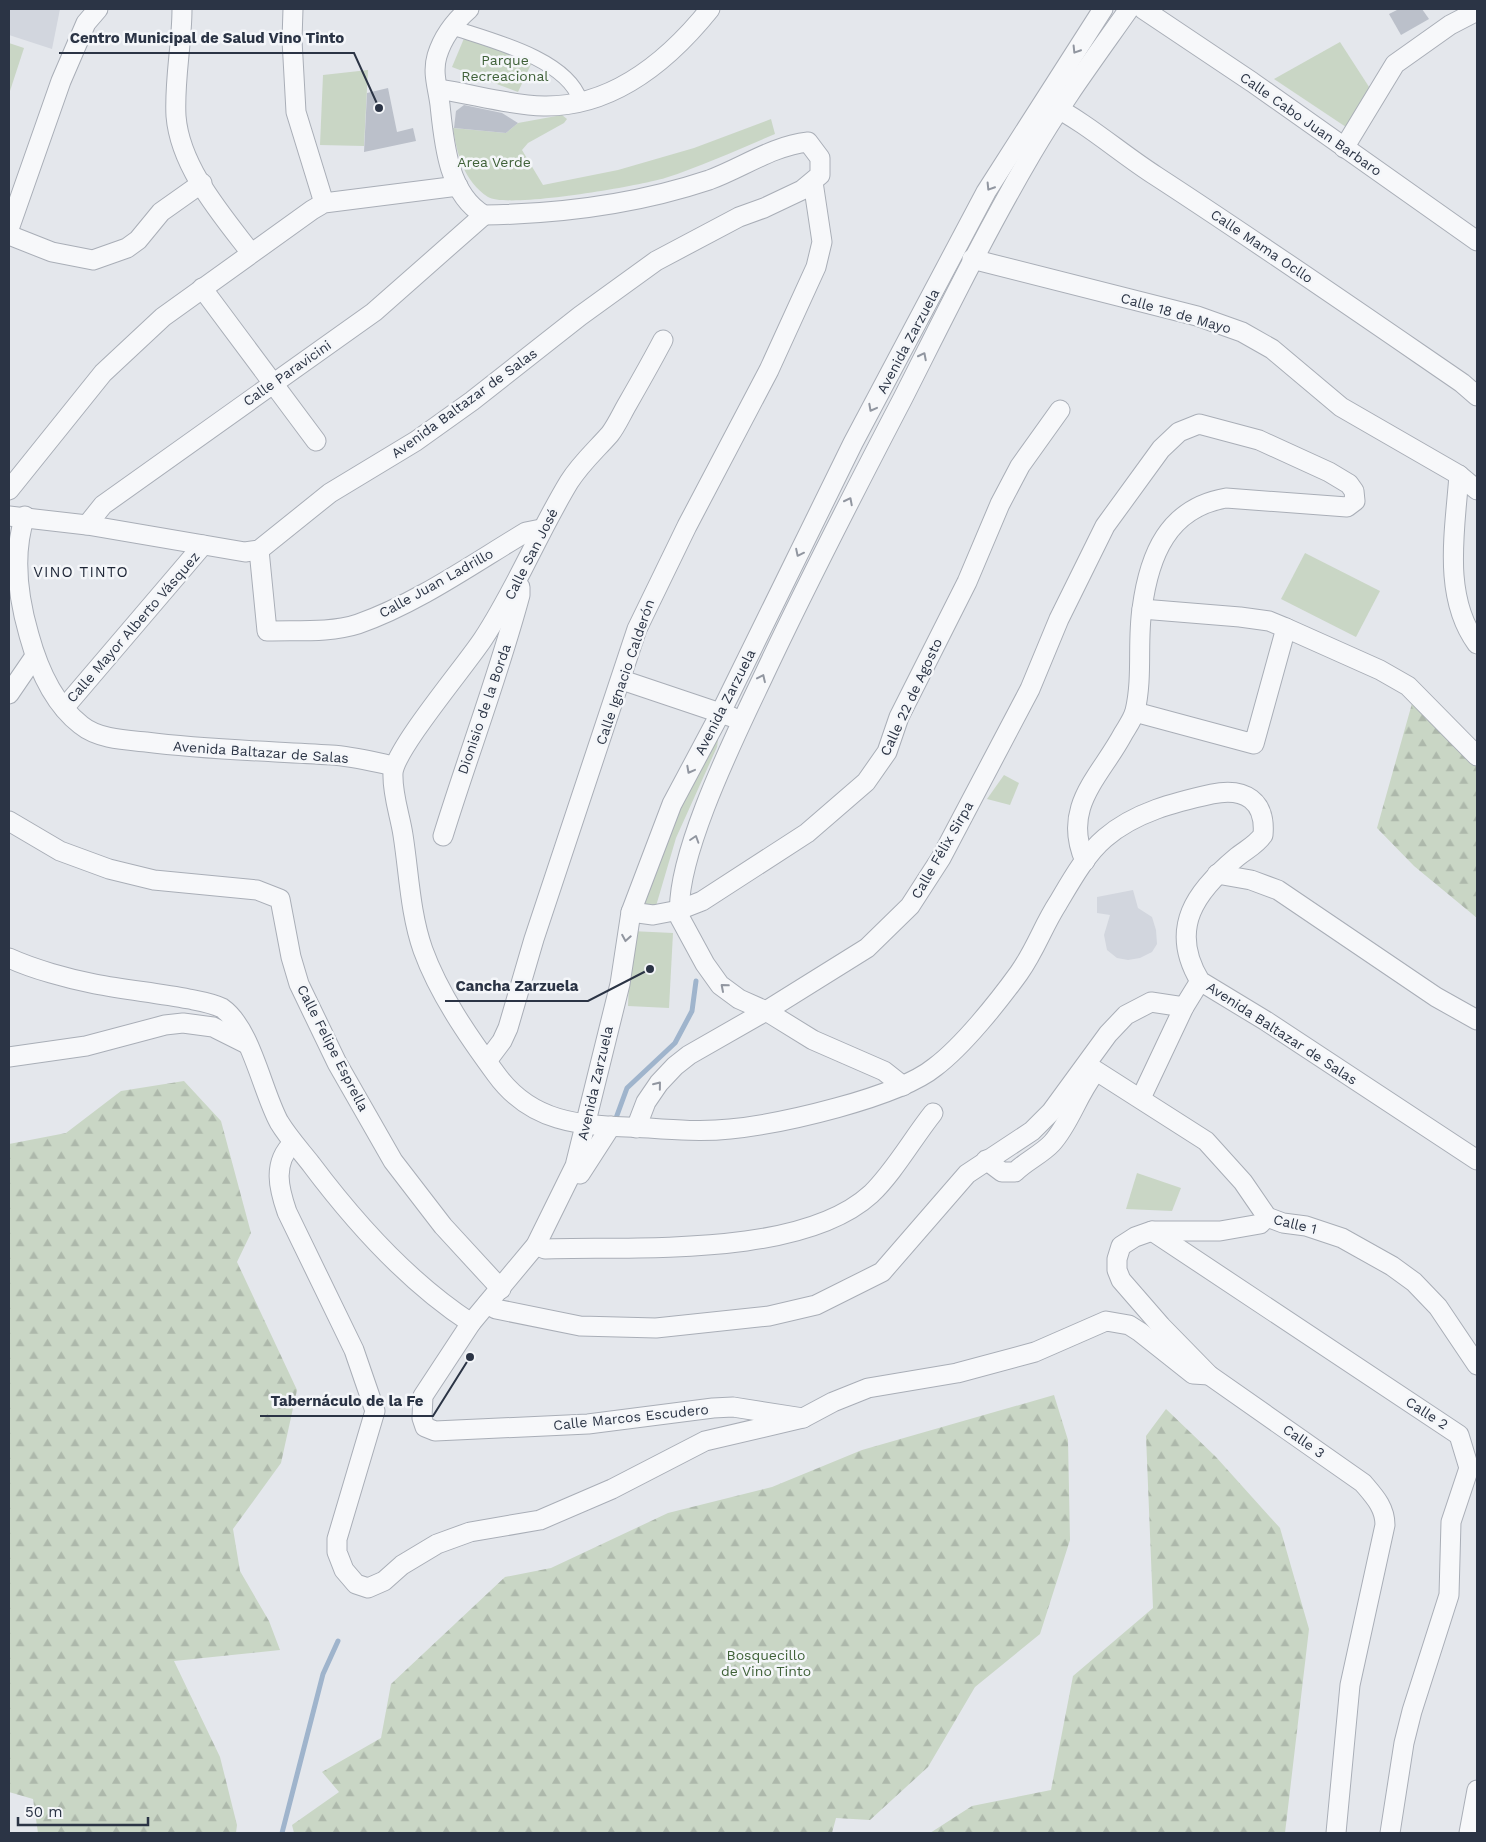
<svg xmlns="http://www.w3.org/2000/svg" width="1486" height="1842" font-family="'Work Sans',sans-serif">
<defs>
<pattern id="forest-firs" width="22" height="20" patternUnits="userSpaceOnUse" patternTransform="scale(1.25)"><rect width="22" height="20" fill="#c9d6c5"/><path d="M5 1l3.5 6h-7zM16 11l3.5 6h-7z" fill="#adb8ab"/></pattern>
</defs>
<rect width="100%" height="100%" fill="#e4e7ec"/>
<!-- built -->
<g fill="#d2d6de">
<path d="M9,9H60L52,49L9,35Z"/>
<path d="M1133,890L1138,908L1152,917L1156,930L1157,944L1152,952L1140,958L1128,960L1117,958L1107,950L1104,935L1110,915L1097,913V897Z"/>
</g>
<!-- green -->
<g fill="#c9d6c5">
<path d="M465,36L533,60L518,92L452,67Z"/>
<path d="M1340,42L1371,90L1346,127L1274,79Z"/>
<path d="M9,43L24,48L9,94Z"/>
<path d="M368,70L364,146L320,145L323,75Z"/>
<path d="M562,115L567,119L564,123L528,143L522,150L543,185L618,170L694,148L771,119L775,134C739,149 702,166 665,178C639,186 508,209 488,197C464,181 457,155 453,128L506,133L518,123Z"/>
<path d="M1305,553L1380,591L1356,637L1281,599Z"/>
<path d="M719,733L717,747L676,838L656,906L646,909L640,895L643,876Z"/>
<path d="M1004,775L1019,783L1010,805L987,799Z"/>
<path d="M631,931L673,933L669,1008L628,1006Z"/>
<path d="M1137,1173L1181,1188L1172,1211L1126,1209Z"/>
</g>
<!-- forest -->
<g fill="url(#forest-firs)">
<path d="M1413,700L1459,751L1477,766V918L1414,866L1377,828Z"/>
<path d="M184,1081L221,1121L251,1233L237,1262L297,1390L281,1463L233,1529L240,1571L269,1621L280,1650L174,1661L220,1757L237,1825L236,1833H38L33,1799L9,1792V1144L66,1133L121,1091Z"/>
<path d="M1054,1395L1068,1440L1070,1540L1040,1634L975,1687L928,1767L870,1820L836,1818L832,1833H294L292,1825L339,1792L322,1772L381,1738L391,1684L505,1577L551,1568L668,1513L772,1487L862,1450Z"/>
<path d="M1166,1409L1216,1457L1280,1528L1309,1629L1285,1833H930L972,1806L1051,1790L1073,1676L1153,1608L1146,1436Z"/>
</g>
<g fill="none" stroke-linecap="round" stroke-linejoin="round">
<!-- stream -->
<g stroke="#9fb4cc" stroke-width="5">
<path d="M616,1118L627,1088L675,1043L692,1011L696,981"/>
<path d="M282,1833L323,1674L338,1641"/>
</g>
</g>
<!-- building -->
<g fill="#bbc0ca">
<path d="M1399,9H1422L1429,19L1401,35L1389,14Z"/>
<path d="M388,88L397,132L413,128L416,141L364,152L367,93Z"/>
<path d="M464,105L502,113L518,123L506,133L454,128L456,111Z"/>
</g>
<g fill="none" stroke-linecap="round" stroke-linejoin="round">
<defs>
<path id="pedestrian" d="M451,27C489,40 566,58 580,100"/>
<g id="minor">
<path d="M182,9C182,44 174,81 176,116C180,167 221,214 251,253"/>
<path d="M293,9L292,40L296,112L324,203"/>
<path d="M1143,9L1252,82L1477,241"/>
<path d="M438,89C473,94 508,105 544,106C613,107 669,60 710,9"/>
<path d="M1049,104C1087,123 1120,153 1156,176C1259,243 1360,313 1462,383L1477,396"/>
<path d="M1344,148L1395,64L1450,25L1477,11"/>
<path d="M9,229L61,81L86,23L98,9"/>
<path d="M9,235L52,252L93,260L127,248L138,240L161,212L202,183"/>
<path d="M972,259L1197,316L1242,332L1272,349L1341,407L1459,475L1477,490"/>
<path d="M202,288L316,441"/>
<path d="M663,340C652,361 640,382 628,403C622,413 617,425 610,434C596,450 581,463 569,482C538,533 516,589 483,639C466,665 395,749 393,773C392,794 400,815 403,835C409,873 410,913 423,950C439,994 468,1036 496,1074C535,1128 589,1125 649,1128C676,1130 703,1132 730,1129C780,1124 897,1098 935,1067C963,1046 998,1002 1019,973C1036,949 1043,926 1058,903C1071,881 1086,854 1105,838C1135,812 1176,802 1212,794C1245,787 1266,801 1263,835C1256,845 1247,849 1237,857C1196,891 1168,928 1200,981L1266,1021L1477,1160"/>
<path d="M1459,475C1455,531 1442,596 1477,644"/>
<path d="M9,490L103,373L163,317L312,210L324,203L458,186"/>
<path d="M9,516L87,525L245,552L259,550L330,493L416,441L472,401L580,316L656,261L739,217L764,208L802,190L820,175V158L808,142C772,146 742,168 709,180C637,204 559,214 484,215C448,194 444,143 440,105C438,88 432,73 437,56C443,36 454,22 469,9"/>
<path d="M25,516C12,555 18,597 29,635C38,668 54,704 81,725C98,739 125,740 146,742C208,750 269,751 331,755C352,756 374,762 394,766"/>
<path d="M87,525L103,505L374,312L484,215"/>
<path d="M259,550L267,631C297,630 330,633 358,624C416,604 474,563 526,532L541,529"/>
<path d="M1142,609L1240,617L1269,621L1286,628L1380,670L1408,686L1477,756"/>
<path d="M622,680L732,717"/>
<path d="M9,694L35,656"/>
<path d="M64,708L203,545"/>
<path d="M1135,712L1254,744L1286,628"/>
<path d="M9,821L60,851L109,869L154,880L257,890L280,899L291,957L299,984L337,1063L393,1161L443,1226L501,1289"/>
<path d="M443,836C468,755 498,677 520,595V587"/>
<path d="M1217,874L1251,880L1278,890L1436,997L1477,1020"/>
<path d="M631,912L653,915L679,910L702,901L807,833L866,782L887,752L899,717L967,582L1000,504L1020,466L1060,410"/>
<path d="M9,958C33,969 69,979 95,984C126,990 158,993 189,999C199,1001 212,1003 222,1008C251,1028 262,1091 279,1122C288,1137 300,1150 311,1164C356,1224 408,1282 471,1323"/>
<path d="M9,1057L86,1046L165,1025L183,1023L213,1027L247,1044"/>
<path d="M487,1061L502,1041L508,1028L534,939L637,629L687,526L769,370L816,267L822,242L813,182"/>
<path d="M1087,1065L1206,1141L1243,1182L1267,1217L1283,1223L1306,1226L1342,1238L1392,1266L1414,1282L1438,1307L1477,1365"/>
<path d="M903,1086L884,1071L813,1040L766,1011L739,999L720,985L705,964L680,918C673,860 737,732 763,677C807,583 855,490 903,398C945,315 985,233 1032,153C1061,103 1096,56 1129,9"/>
<path d="M1141,1098L1184,1007L1200,981"/>
<path d="M636,1128L646,1102L659,1083L675,1066L689,1055L766,1011L867,948L910,906L941,858L1030,689L1059,619L1105,526L1161,449L1179,432L1199,424L1259,440L1329,472L1349,484L1354,491L1355,501L1347,507L1226,498C1168,508 1149,555 1142,609C1137,642 1143,677 1135,711C1133,719 1127,727 1123,734C1100,777 1061,807 1085,861"/>
<path d="M293,1143C272,1163 279,1189 287,1212L354,1350L375,1411L337,1539V1552L344,1570L356,1584L368,1588L384,1581L402,1565L437,1544L470,1532L540,1520L612,1489L705,1441L803,1418L833,1402L868,1388L957,1373L1035,1352L1106,1321L1129,1325L1140,1332L1193,1374L1209,1375"/>
<path d="M986,1160L1002,1172H1015C1026,1161 1042,1154 1052,1143C1070,1123 1077,1096 1094,1074"/>
<path d="M580,1174L611,1126"/>
<path d="M1267,1217L1260,1224L1220,1231H1152L1135,1237L1121,1246L1117,1259V1270L1121,1280L1161,1326L1209,1375L1363,1483C1374,1496 1385,1507 1385,1525L1350,1685L1336,1833"/>
<path d="M1152,1231L1459,1435L1469,1468L1451,1522L1449,1595L1412,1711L1404,1743L1390,1833"/>
<path d="M536,1245L545,1249C635,1246 801,1258 871,1194C894,1172 913,1138 933,1113"/>
<path d="M487,1304L496,1309L580,1326L656,1328L769,1316L816,1305L882,1272L967,1174L1032,1131L1051,1112L1108,1034L1126,1015L1151,1002L1184,1007"/>
<path d="M803,1418L733,1407L713,1408L588,1424L435,1431L425,1427L422,1418L423,1396L471,1323L536,1245L575,1166L620,984L631,912L672,804L721,712L853,443L986,192L1103,9"/>
<path d="M1469,1833L1477,1790"/>
</g>
</defs>
<!-- pedestrian casing -->
<use href="#pedestrian" stroke="#a9aeb7" stroke-width="16"/>
<!-- minor casing -->
<use href="#minor" stroke="#a9aeb7" stroke-width="21"/>
<!-- pedestrian -->
<use href="#pedestrian" stroke="#f7f8fa" stroke-width="14"/>
<!-- minor -->
<use href="#minor" stroke="#f7f8fa" stroke-width="19"/>
</g>
<!-- one-way arrows -->
<defs><path id="oneway-chevron" d="M-2-3.5L2.5 0L-2 3.5" fill="none" stroke-width="1.6" stroke-linecap="round" stroke-linejoin="round" transform="scale(1.25)"/></defs>
<g stroke="#9196a0">
<use href="#oneway-chevron" transform="translate(1076 50) rotate(122)"/>
<use href="#oneway-chevron" transform="translate(990 187) rotate(122)"/>
<use href="#oneway-chevron" transform="translate(923 356) rotate(-63)"/>
<use href="#oneway-chevron" transform="translate(872 408) rotate(118)"/>
<use href="#oneway-chevron" transform="translate(849 501) rotate(-63)"/>
<use href="#oneway-chevron" transform="translate(799 553) rotate(116)"/>
<use href="#oneway-chevron" transform="translate(762 678) rotate(-65)"/>
<use href="#oneway-chevron" transform="translate(690 770) rotate(118)"/>
<use href="#oneway-chevron" transform="translate(695 839) rotate(-72)"/>
<use href="#oneway-chevron" transform="translate(626 938) rotate(100)"/>
<use href="#oneway-chevron" transform="translate(724 987) rotate(-139)"/>
<use href="#oneway-chevron" transform="translate(658 1085) rotate(-51)"/>
</g>
<g text-anchor="middle" dominant-baseline="central" stroke-width="5" stroke-linejoin="round" paint-order="stroke">
<!-- park labels -->
<g font-size="14" fill="#3f6138" stroke="#f4f6f9">
<text x="505" y="60">Parque<tspan x="505" dy="16">Recreacional</tspan></text>
<text x="494" y="162">Area Verde</text>
<text x="766" y="1655">Bosquecillo<tspan x="766" dy="16">de Vino Tinto</tspan></text>
</g>
<!-- street labels -->
<g font-size="14" fill="#2b3445" stroke="#f4f6f9">
<text transform="translate(1311 124) rotate(35)">Calle Cabo Juan Barbaro</text>
<text transform="translate(1262 246) rotate(34)">Calle Mama Ocllo</text>
<text transform="translate(1176 313) rotate(16)">Calle 18 de Mayo</text>
<text transform="translate(908 341) rotate(-62)">Avenida Zarzuela</text>
<text transform="translate(287 373) rotate(-35)">Calle Paravicini</text>
<text transform="translate(464 403) rotate(-36)">Avenida Baltazar de Salas</text>
<text transform="translate(531 554) rotate(-63)">Calle San José</text>
<text transform="translate(436 583) rotate(-29)">Calle Juan Ladrillo</text>
<text transform="translate(133 627) rotate(-49)">Calle Mayor Alberto Vásquez</text>
<text transform="translate(625 672) rotate(-71)">Calle Ignacio Calderón</text>
<text transform="translate(911 697) rotate(-65)">Calle 22 de Agosto</text>
<text transform="translate(725 702) rotate(-63)">Avenida Zarzuela</text>
<text transform="translate(484 709) rotate(-71)">Dionisio de la Borda</text>
<text transform="translate(261 752) rotate(4)">Avenida Baltazar de Salas</text>
<text transform="translate(942 850) rotate(-60)">Calle Félix Sirpa</text>
<text transform="translate(1282 1033) rotate(33)">Avenida Baltazar de Salas</text>
<text transform="translate(333 1048) rotate(63)">Calle Felipe Esprella</text>
<text transform="translate(595 1083) rotate(-77)">Avenida Zarzuela</text>
<text transform="translate(1295 1224) rotate(14)">Calle 1</text>
<text transform="translate(1427 1413) rotate(33)">Calle 2</text>
<text transform="translate(631 1417) rotate(-6)">Calle Marcos Escudero</text>
<text transform="translate(1304 1441) rotate(35)">Calle 3</text>
</g>
<!-- neighbourhood labels -->
<g font-size="15" letter-spacing="1" fill="#1d2536" stroke="#f4f6f9">
<text x="81" y="572">VINO TINTO</text>
</g>
</g>
<!-- callouts -->
<path fill="none" stroke="#2b3445" stroke-width="2" d="M379 108L354 53H59M650 969L588 1001H445M470 1357L433 1416H260"/>
<g fill="#2b3445" stroke="#f4f6f9" stroke-width="2">
<circle cx="379" cy="108" r="5"/>
<circle cx="650" cy="969" r="5"/>
<circle cx="470" cy="1357" r="5"/>
</g>
<g font-size="15" text-anchor="middle" font-weight="bold" fill="#2b3445" stroke="#f4f6f9" stroke-width="5" stroke-linejoin="round" paint-order="stroke">
<text x="207" y="43">Centro Municipal de Salud Vino Tinto</text>
<text x="517" y="991">Cancha Zarzuela</text>
<text x="347" y="1406">Tabernáculo de la Fe</text>
</g>
<!-- border -->
<rect width="1486" height="1842" fill="none" stroke="#2b3445" stroke-width="20"/>
<!-- scale -->
<path d="M18 1817v8h130v-8" fill="none" stroke="#2b3445" stroke-width="2.5"/>
<text x="25" y="1817" font-size="15" fill="#2b3445" stroke="#f4f6f9" stroke-width="4" paint-order="stroke">50 m</text>
</svg>
